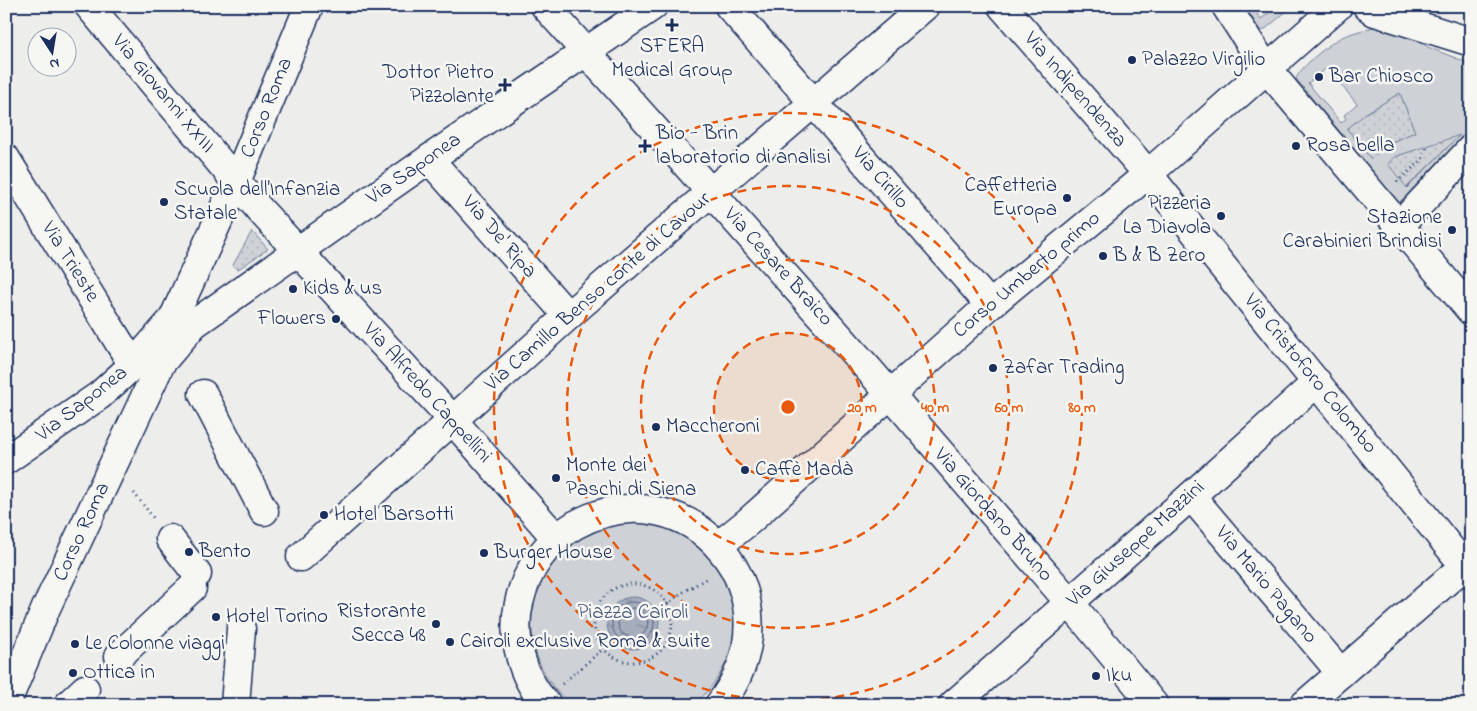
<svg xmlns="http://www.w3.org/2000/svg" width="1477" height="711" font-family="'Indie Flower',sans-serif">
<defs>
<pattern id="grass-dots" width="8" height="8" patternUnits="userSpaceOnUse" patternTransform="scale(1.25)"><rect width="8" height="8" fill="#ced2d7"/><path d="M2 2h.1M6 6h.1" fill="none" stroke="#b0b5bb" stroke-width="1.8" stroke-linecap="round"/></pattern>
<pattern id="water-ripples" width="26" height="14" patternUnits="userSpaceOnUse" patternTransform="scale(1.25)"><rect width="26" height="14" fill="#a5acbc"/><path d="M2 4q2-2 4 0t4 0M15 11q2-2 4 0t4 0" fill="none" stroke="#868c9c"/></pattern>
</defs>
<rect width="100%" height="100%" fill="#edeeec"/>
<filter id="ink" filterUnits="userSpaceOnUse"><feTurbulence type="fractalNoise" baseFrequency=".02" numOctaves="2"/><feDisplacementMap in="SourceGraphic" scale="10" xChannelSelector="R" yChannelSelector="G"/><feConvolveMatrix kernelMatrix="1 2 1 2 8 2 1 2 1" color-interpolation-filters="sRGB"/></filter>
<g filter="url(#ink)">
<!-- grass -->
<g fill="url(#grass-dots)" stroke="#74809a">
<path d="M1400,93L1415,132L1387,144L1371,159L1347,129L1366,113Z"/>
<path d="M1461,134L1406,188L1387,164L1394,157Z"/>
<path d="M252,231L268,249L237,270L233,265Z"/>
</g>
<!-- park -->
<g fill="#ced2d7" stroke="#74809a" fill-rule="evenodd">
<path d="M1245,6H1251L1261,19L1277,6H1293L1263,31L1259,29Z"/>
<path d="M1387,23L1430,48L1471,64V127L1399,203L1296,79C1299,68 1331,42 1342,37C1356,31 1372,28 1387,23ZM1327,68L1357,104L1344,115L1346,119L1341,123L1308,83ZM1400,93L1415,132L1387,144L1371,159L1347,129L1366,113ZM1460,135L1407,188L1388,164L1394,157Z"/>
<path d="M637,522C654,525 673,527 688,538C747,581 750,658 693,705H572C519,666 516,576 575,540C594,528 615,524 637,522Z"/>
</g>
<!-- water -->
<circle fill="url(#water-ripples)" stroke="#6e7a96" cx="633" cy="623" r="26"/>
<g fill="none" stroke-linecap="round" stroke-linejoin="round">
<!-- shore -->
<g stroke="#526184" stroke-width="1">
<circle cx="633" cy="623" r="21"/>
<circle cx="633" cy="623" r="15"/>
</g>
<defs>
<g id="minor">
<path d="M89,6L260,210L442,408L556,538"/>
<path d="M545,6L871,372L1070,603L1154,705"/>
<path d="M729,6L990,305"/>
<path d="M1002,6L1148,174L1471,574"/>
<path d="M1226,6L1266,68L1471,311"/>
<path d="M1367,6L1375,12L1471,42"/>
<path d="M6,159L133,365"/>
<path d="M429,159L568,316"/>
<path d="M1399,226L1471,149"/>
<path d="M203,394L264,511"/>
<path d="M6,460L100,395L133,365L173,319L236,182L309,6"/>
<path d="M1191,496L1341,673"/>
<path d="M170,539L197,574"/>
<path d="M718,546L749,521L990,305L1148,174L1338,6"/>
<path d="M301,557L568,316L925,6"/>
<path d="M119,656L192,588"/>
<path d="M6,704L46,608L161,363L194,324L429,159L653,6"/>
<path d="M68,705L85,689"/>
<path d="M235,705L241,629"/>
<path d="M547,705C522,679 511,638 519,603C526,570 546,542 575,525C690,462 804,597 719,705"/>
<path d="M953,705L1191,496L1317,382"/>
<path d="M1304,705L1464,566"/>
</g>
</defs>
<!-- minor casing -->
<use href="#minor" stroke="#1b2f5e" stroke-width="31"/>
<!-- path -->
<g stroke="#1b2f5e" stroke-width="3" stroke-dasharray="1 4" stroke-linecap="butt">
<path d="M1397,182L1422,160L1427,146"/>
<path d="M134,493L155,520"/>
<circle cx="633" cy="623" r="39"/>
<path d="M667,604L680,594L709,577"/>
<path d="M562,684L603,649"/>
</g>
<!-- minor -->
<use href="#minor" stroke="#f6f6f2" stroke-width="28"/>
</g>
</g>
<!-- distance rings -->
<circle cx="788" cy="407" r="74" fill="#e8590c" fill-opacity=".12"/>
<g fill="none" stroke="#e8590c" stroke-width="2.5" stroke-dasharray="9 6">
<circle cx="788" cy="407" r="74"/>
<circle cx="788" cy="407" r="147"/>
<circle cx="788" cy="407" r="221"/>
<circle cx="788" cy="407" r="294"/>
</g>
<!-- markers -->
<g fill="#1b2f5e" stroke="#f6f6f2" stroke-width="2">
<path d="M669.5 17.5h5v5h5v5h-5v5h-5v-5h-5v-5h5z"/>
<circle cx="1132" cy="60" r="5"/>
<circle cx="1319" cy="77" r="5"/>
<path d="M502.5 77.5h5v5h5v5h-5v5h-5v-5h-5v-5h5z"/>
<path d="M642.5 138.5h5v5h5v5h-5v5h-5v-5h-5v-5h5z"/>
<circle cx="1296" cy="146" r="5"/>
<circle cx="1067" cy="198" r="5"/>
<circle cx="164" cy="202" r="5"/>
<circle cx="1221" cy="216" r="5"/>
<circle cx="1452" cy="230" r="5"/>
<circle cx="1103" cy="256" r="5"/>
<circle cx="293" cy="289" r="5"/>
<circle cx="336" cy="319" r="5"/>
<circle cx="993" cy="368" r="5"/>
<circle cx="656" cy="427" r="5"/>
<circle cx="745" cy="470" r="5"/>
<circle cx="556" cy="478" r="5"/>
<circle cx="324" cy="515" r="5"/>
<circle cx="189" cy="552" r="5"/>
<circle cx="484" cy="553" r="5"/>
<circle cx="216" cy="617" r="5"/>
<circle cx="436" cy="624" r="5"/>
<circle cx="450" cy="642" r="5"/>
<circle cx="75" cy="644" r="5"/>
<circle cx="73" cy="673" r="5"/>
<circle cx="1096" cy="676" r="5"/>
</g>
<g text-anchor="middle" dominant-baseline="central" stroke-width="5" stroke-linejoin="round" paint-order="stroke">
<!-- poi labels -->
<g font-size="21" fill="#1b2f5e" stroke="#f6f6f2" text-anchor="start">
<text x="672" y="47" text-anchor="middle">SFERA<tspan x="672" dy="24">Medical Group</tspan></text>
<text x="1142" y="60">Palazzo Virgilio</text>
<text x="494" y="73" text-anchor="end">Dottor Pietro<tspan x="494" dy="24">Pizzolante</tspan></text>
<text x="1329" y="77">Bar Chiosco</text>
<text x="656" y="134">Bio - Brin<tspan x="656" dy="24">laboratorio di analisi</tspan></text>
<text x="1306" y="146">Rosa bella</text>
<text x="1057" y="186" text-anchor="end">Caffetteria<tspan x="1057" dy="24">Europa</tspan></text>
<text x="174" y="190">Scuola dell’Infanzia<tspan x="174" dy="24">Statale</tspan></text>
<text x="1211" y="204" text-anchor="end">Pizzeria<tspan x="1211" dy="24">La Diavola</tspan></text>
<text x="1442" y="218" text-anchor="end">Stazione<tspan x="1442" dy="24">Carabinieri Brindisi</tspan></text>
<text x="1113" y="256">B &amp; B Zero</text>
<text x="303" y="289">Kids &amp; us</text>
<text x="326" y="319" text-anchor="end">Flowers</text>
<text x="1003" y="368">Zafar Trading</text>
<text x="666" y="427">Maccheroni</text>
<text x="566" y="466">Monte dei<tspan x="566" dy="24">Paschi di Siena</tspan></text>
<text x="755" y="470">Caffè Madà</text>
<text x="334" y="515">Hotel Barsotti</text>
<text x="199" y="552">Bento</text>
<text x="494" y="553">Burger House</text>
<text x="426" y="612" text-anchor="end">Ristorante<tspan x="426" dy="24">Secca 48</tspan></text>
<text x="226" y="617">Hotel Torino</text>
<text x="460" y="642">Cairoli exclusive Roma &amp; suite</text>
<text x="85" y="644">Le Colonne viaggi</text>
<text x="83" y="673">Ottica in</text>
<text x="1106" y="676">Iku</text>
</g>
<!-- street labels -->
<g font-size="21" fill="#1b2f5e" stroke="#f6f6f2">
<text transform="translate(1075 90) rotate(49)">Via Indipendenza</text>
<text transform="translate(163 94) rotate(50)">Via Giovanni XXIII</text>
<text transform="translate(267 108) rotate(-68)">Corso Roma</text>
<text transform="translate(414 169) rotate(-35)">Via Saponea</text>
<text transform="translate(880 178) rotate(49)">Via Cirillo</text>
<text transform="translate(499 237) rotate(49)">Via De' Ripa</text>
<text transform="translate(70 262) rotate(58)">Via Trieste</text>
<text transform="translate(778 267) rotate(48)">Via Cesare Braico</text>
<text transform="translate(1027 275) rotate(-40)">Corso Umberto primo</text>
<text transform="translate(598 292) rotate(-41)">Via Camillo Benso conte di Cavour</text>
<text transform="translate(1310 374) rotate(51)">Via Cristoforo Colombo</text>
<text transform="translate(427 393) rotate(48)">Via Alfredo Cappellini</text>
<text transform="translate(82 404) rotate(-38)">Via Saponea</text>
<text transform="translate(993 515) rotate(49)">Via Giordano Bruno</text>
<text transform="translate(82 532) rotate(-65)">Corso Roma</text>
<text transform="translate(1136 544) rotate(-42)">Via Giuseppe Mazzini</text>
<text transform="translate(1266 585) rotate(50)">Via Mario Pagano</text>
</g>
<!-- park labels -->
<g font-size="21" fill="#48587c" stroke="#f6f6f2">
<text x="633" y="613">Piazza Cairoli</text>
</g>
</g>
<circle cx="788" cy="407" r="8" fill="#e8590c" stroke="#f6f6f2" stroke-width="2.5"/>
<g font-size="15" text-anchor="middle" font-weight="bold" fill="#e8590c" stroke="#f6f6f2" stroke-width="5" stroke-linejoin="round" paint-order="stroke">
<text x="862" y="412">20 m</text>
<text x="935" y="412">40 m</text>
<text x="1009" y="412">60 m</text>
<text x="1082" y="412">80 m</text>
</g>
<!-- margin -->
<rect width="1477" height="711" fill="none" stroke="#f6f6f2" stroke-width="25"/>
<rect x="12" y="12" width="1452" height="686" fill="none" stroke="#1b2f5e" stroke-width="2" filter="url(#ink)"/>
<!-- north arrow -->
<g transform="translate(52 52) rotate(168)"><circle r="24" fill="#f6f6f2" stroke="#9ea6b7"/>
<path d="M0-4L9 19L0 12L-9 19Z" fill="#1b2f5e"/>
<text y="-8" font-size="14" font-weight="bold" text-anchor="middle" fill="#1b2f5e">N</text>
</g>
</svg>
